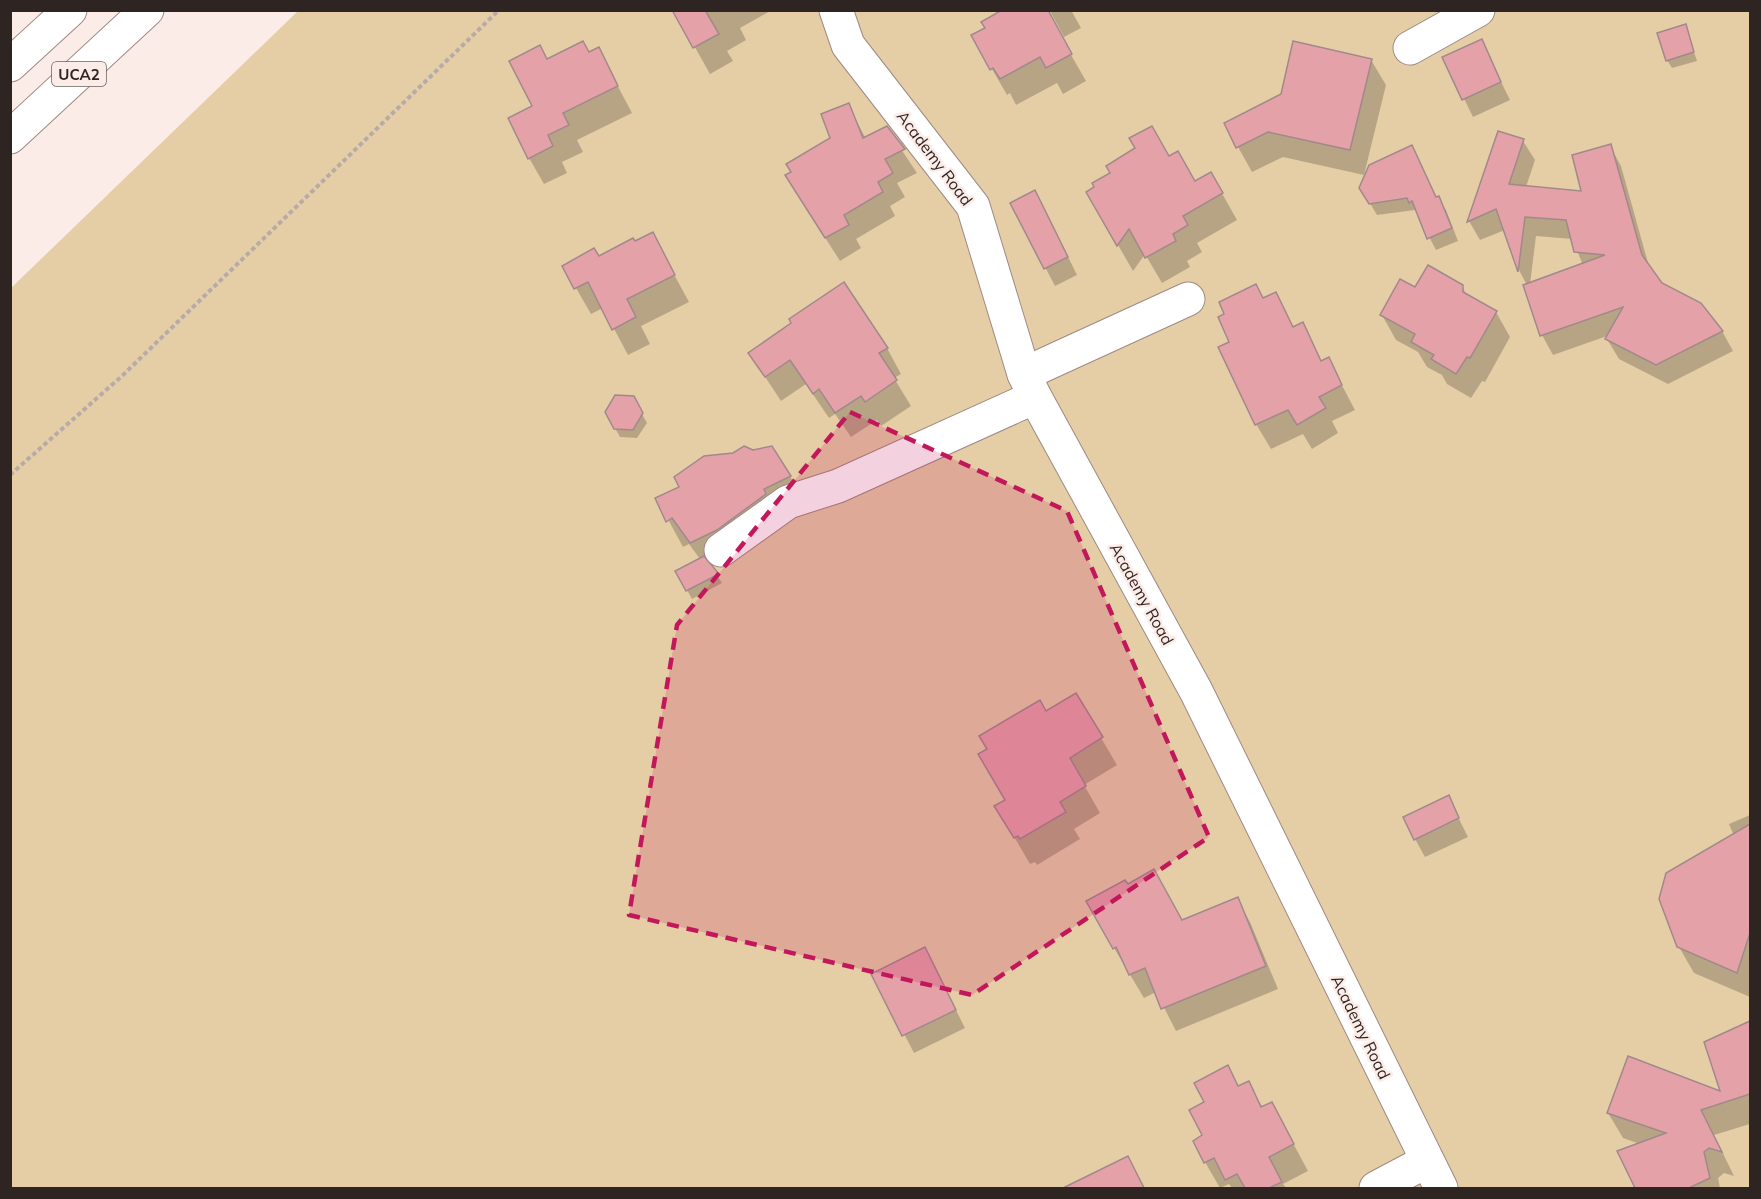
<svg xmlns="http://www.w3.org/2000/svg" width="1761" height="1199" font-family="Mulish,sans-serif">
<rect width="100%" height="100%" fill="#fcece8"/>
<!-- green -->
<path fill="#e5cea6" d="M298,11H1750V1188H11V288Z"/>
<!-- shadow -->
<g fill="#0003" fill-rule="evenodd">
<path d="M674,10H772L740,28L746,40L727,51L733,61L710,74Z"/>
<path d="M1005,10H1071L1081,28L1064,37L1050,11H1046L1086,81L1063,94L1057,83L1016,105L1010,93L1007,95L973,36L987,29Z"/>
<path d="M1685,26L1697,61L1672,68L1667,60Z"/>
<path d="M1481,41L1510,100L1473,117L1444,58Z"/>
<path d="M598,49L632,113L577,140L583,152L562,162L567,173L544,184L529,158L534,107L547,60L589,54Z"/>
<path d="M1371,60L1386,85L1364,175L1283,157L1252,172L1238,147Z"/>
<path d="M848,105L866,139L887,128L917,173L897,183L905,197L890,206L895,216L856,239L861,248L840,261L800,198Z"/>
<path d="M1499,133L1523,141L1535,160L1526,187L1583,193L1610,146L1621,166L1650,270L1661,284L1722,331L1733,351L1668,384L1619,359L1607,339L1610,335L1553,355L1542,335L1527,285L1520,272L1505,230L1480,240L1469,221ZM1536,236L1572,239L1583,265L1530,284Z"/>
<path d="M1412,147L1437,199L1446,210L1458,241L1436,250L1415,210L1377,215L1368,200Z"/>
<path d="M1169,158L1195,183L1211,174L1237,220L1197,243L1202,252L1187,261L1190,267L1162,283L1145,254L1133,271L1088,193Z"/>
<path d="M1012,204L1045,210L1077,275L1055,286Z"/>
<path d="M652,234L689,302L641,326L650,344L628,355L603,308L591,314L576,288L598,258Z"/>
<path d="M1462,286L1467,296L1496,312L1510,337L1485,382L1482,381L1471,398L1447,384L1442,375L1427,367L1418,352L1396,340L1382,315L1416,289Z"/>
<path d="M1275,294L1294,328L1302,324L1322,362L1328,359L1355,410L1332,421L1338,433L1312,449L1303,434L1271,449L1256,424L1231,343L1263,299Z"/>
<path d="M887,348L901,374L894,378L911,406L881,426L877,420L851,437L835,414L829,418L806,384L781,401L750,354Z"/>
<path d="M633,398L647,423L637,438L620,437L606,412Z"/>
<path d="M790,476L805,503L732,556L711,567L722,583L692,599L677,572L700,559L689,544L683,547L657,499Z"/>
<path d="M1076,695L1117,765L1084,785L1100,813L1074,829L1080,839L1037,865L1035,862L1030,864L996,806L1007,800L1046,713Z"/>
<path d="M1448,797L1468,837L1425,857L1415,839Z"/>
<path d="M1750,815V997L1694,973L1679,947L1734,836L1729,824Z"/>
<path d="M1127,886L1182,921L1237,899L1250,922L1278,989L1176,1031L1156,992L1144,998L1114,948Z"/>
<path d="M925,949L965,1028L914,1053L873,974Z"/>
<path d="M1750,1023V1124L1714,1135L1734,1176L1724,1173L1718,1178L1720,1188H1636L1619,1152L1640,1144L1623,1138L1608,1113L1722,1094L1705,1043Z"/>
<path d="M1248,1083L1263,1108L1272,1104L1308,1171L1283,1184L1286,1188H1232L1229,1184L1220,1188L1205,1162L1204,1136L1239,1088Z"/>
<path d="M1128,1158L1145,1188H1066Z"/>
</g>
<!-- building -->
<g fill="#e5a1a8" stroke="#a1898b" stroke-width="1.5">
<path d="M672,10H705L719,34L693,48Z"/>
<path d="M1002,10H1048L1072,54L1046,68L1040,57L1000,79L993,68L990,70L971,35L985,28L981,22Z"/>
<path d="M1686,24L1694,52L1666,61L1657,33Z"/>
<path d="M1482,39L1501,82L1462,100L1442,57Z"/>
<path d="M583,41L589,52L599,47L618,86L563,113L569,125L548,135L553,146L528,159L508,118L532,106L509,61L540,45L547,59Z"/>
<path d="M1293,41L1372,59L1350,150L1268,132L1236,148L1224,123L1281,94Z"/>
<path d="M849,103L863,138L887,126L905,149L885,159L893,173L878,182L883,192L844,215L849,225L825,238L785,175L791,172L786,164L830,138L821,114Z"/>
<path d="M1152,126L1169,156L1178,151L1195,181L1211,172L1223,193L1183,216L1188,225L1173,234L1176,241L1145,258L1129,229L1117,246L1086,192L1094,187L1092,183L1110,173L1106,166L1135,148L1129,138Z"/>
<path d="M1498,131L1524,139L1509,184L1581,191L1572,155L1611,144L1642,255L1662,283L1701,303L1723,331L1656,365L1605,339L1623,307L1540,336L1523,285L1605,255L1574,252L1566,220L1525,217L1518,272L1496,209L1467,222Z"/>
<path d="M1412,145L1436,197L1439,196L1452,228L1427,239L1412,201L1409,203L1407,198L1369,204L1359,188L1369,165Z"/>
<path d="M1035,190L1068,257L1044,269L1010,203Z"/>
<path d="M653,232L675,275L627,299L636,317L612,330L588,282L574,289L562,266L594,248L599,256L633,238L635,241Z"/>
<path d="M1428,265L1463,285V292L1497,311L1470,358L1467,357L1456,374L1431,359L1434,355L1411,342L1415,334L1380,315L1400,279L1415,287Z"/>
<path d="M844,282L888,348L879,353L897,380L865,402L861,396L835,413L819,389L813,394L790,360L765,377L748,353L791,323L789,319Z"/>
<path d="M1256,284L1263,298L1276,292L1293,327L1303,322L1321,361L1329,357L1342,385L1319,397L1326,408L1297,425L1288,410L1255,425L1218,347L1229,342L1218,317L1224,314L1219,302Z"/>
<path d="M615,395L634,396L643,413L633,430L614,429L605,412Z"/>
<path d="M744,446L753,450L772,446L791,476L764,489L766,494L717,530L690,543L672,518L666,522L655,498L679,487L674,477L704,456L733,453Z"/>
<path d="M704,556L719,574L686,591L675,571Z"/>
<path d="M1076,693L1103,737L1070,758L1086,786L1060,802L1066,812L1020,839L1018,836L1014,838L994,806L1005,800L978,754L987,749L979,736L1040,700L1046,711Z"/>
<path d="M1449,795L1459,818L1414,840L1403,817Z"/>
<path d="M1750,824V933L1737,973L1677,947L1659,899L1666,873Z"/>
<path d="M1154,869L1182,920L1238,897L1266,966L1161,1009L1145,968L1129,975L1116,947L1113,949L1086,901L1125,880L1128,884Z"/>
<path d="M925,947L956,1010L902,1036L871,974Z"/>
<path d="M1750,1021V1094L1701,1110L1722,1152L1709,1148L1704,1152L1710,1178L1689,1188H1635L1617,1151L1666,1133L1607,1113L1628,1056L1720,1091L1704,1042Z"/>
<path d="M1228,1065L1238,1086L1249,1081L1261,1107L1272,1102L1294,1144L1269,1157L1282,1182L1269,1188H1245L1237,1174L1225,1180L1214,1158L1204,1163L1193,1141L1202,1135L1189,1110L1204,1102L1194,1083Z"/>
<path d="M1128,1156L1144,1188H1063Z"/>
</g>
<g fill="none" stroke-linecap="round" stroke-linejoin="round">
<defs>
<g id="minor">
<path d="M836,10L848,45L973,206L1024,374L1035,397L1196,691L1441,1188"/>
<path d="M1410,48L1478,10"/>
<path d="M1024,374L1188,299"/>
<path d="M721,550L788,502L838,486L1035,397"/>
<path d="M1376,1188L1427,1161"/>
</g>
<g id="highway">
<path d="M10,65L70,10"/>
<path d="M10,137L147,10"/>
</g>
</defs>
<!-- minor casing -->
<use href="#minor" stroke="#9f8983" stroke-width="35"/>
<!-- highway casing -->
<use href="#highway" stroke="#9f8983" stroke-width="35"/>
<!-- path -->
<path stroke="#b8aaa6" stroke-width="4" stroke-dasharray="4.5 3" stroke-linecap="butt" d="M10,475L122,376L499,10"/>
<!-- minor -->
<use href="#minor" stroke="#fff" stroke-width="33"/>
<!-- highway -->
<use href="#highway" stroke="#fff" stroke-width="33"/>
</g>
<!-- marked area -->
<path fill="#c2185b" fill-opacity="0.2" stroke="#c2185b" stroke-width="4.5" stroke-dasharray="12 8" stroke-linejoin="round" d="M850,412L1067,511L1209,837L972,995L629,915L677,625Z"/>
<g text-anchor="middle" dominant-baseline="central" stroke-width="5" stroke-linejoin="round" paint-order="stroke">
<!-- shield labels -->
<rect fill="#fcece8" stroke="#6c615d" stroke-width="1.5" x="52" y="62" width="54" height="24" rx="4.5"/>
<g font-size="15" font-weight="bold" fill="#2e2522">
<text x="79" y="74">UCA2</text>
</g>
<!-- street labels -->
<g font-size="16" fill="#2e2522" stroke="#fcece8">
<text transform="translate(935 158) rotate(53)">Academy Road</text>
<text transform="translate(1142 594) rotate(61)">Academy Road</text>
<text transform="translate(1361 1027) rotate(64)">Academy Road</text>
</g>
</g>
<!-- border -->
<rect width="1761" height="1199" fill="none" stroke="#2e2522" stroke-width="24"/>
</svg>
